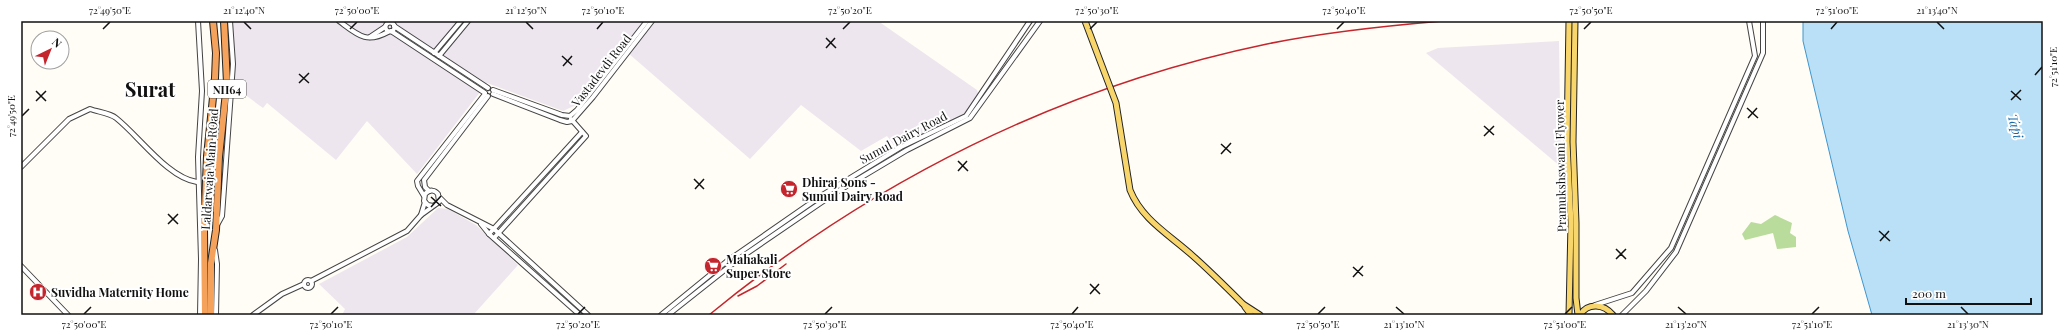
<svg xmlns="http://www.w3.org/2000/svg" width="2064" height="336" font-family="'Playfair Display',serif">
<rect width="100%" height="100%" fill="#fffdf5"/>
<!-- industrial -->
<g fill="#eee6ef">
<path d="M231,21H878L977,90L979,96L968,113L896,148L887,136L861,151L801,105L750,159L620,46L576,105L563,111L487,83L417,174L367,121L336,160L267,103L263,108L233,86Z"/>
<path d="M1559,41L1561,167L1426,53L1438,48Z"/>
<path d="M438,208L448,209L476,225L518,265L474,314L475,315H342L345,309L319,284L407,237Z"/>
</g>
<!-- forest -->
<path fill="#b9dc9c" d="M1775,215L1792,223L1790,233L1796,237V247L1777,249L1773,233L1745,240L1742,234L1751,222L1761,224Z"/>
<!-- water -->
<path fill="#b9e0f7" stroke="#3f96cf" d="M1803,21H2043V315H1872L1848,231L1803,41Z"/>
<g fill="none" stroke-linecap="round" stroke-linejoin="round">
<defs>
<g id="minor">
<path d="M198,21L202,91L198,157L201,259L200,315"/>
<path d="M339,21C358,35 366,44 388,32"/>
<circle cx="390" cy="27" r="4.5"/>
<path d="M394,26L488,88"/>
<path d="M391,31L485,93"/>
<path d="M370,37L385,27"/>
<path d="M434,53L461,21"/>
<path d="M439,56L468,21"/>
<path d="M493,90L562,115L570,116L577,110L647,21"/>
<path d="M493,94L560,120L567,122L572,121L593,97L652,21"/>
<path d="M21,167L69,119L90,109C98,112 110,113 116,118C139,136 168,178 197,182"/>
<path d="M429,191L425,187L424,180L488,96"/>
<path d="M424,196L418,186L417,181L485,94"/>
<path d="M439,197L447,205L494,229L588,315"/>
<path d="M421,215L425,202"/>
<path d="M481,224L489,234L580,315"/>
<path d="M217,225L222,216L233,64L230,21"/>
<path d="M489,234L582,132"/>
<path d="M494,238L586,136L571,119"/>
<path d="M215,250L217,264L216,315"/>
<path d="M21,266L68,315"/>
<circle cx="308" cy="284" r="4"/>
<path d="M311,281L407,231L421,215L439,202L438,194C435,190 430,189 425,194L424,201L428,205L433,206"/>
<path d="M1595,305L1632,293L1671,248L1755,56L1749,21"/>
<path d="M253,315L282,294L304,284"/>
<path d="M661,315L726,262L824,194L901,147L966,116L1030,21"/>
<path d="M668,315L740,258L835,193L907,150L970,118L1040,21"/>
<path d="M1622,315L1646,291L1676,252L1763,53V21"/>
</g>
<g id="major">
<path d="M1575,21L1573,142L1576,223V298L1578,315"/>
<path d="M1243,304L1260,315"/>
<path d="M1245,307L1251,315"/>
<path d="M1569,315L1571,223L1567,142L1569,21"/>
<path d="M1580,315C1588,302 1604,304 1613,315"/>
</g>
<g id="highway">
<path d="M205,315L204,230L207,156L215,78L216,53L213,21"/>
<path d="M211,315V263L216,230L219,157L227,83L224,21"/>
</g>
</defs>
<!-- minor casing -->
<use href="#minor" stroke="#444" stroke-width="6"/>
<!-- major casing -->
<use href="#major" stroke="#222" stroke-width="7"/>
<!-- highway casing -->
<use href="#highway" stroke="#222" stroke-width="8"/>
<!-- minor -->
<use href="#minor" stroke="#fff" stroke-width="4"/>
<!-- major -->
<use href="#major" stroke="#f9d66b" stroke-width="5"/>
<!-- highway -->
<use href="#highway" stroke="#f5a25d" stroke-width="6"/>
<!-- rail -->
<g stroke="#c4262e" stroke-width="1.5">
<path d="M738,296L757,286L786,264"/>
<path d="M709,315C872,181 1060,87 1267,44C1325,32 1384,26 1443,21"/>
</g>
<defs>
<path id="major-bridge" d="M1085,21L1116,103L1130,190C1142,220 1170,235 1193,256C1210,271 1227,288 1243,304"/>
</defs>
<!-- major-bridge casing -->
<use href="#major-bridge" stroke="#222" stroke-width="7" stroke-linecap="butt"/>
<!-- major-bridge -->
<use href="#major-bridge" stroke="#f9d66b" stroke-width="5"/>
</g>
<!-- ticks -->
<path fill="none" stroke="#111" stroke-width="1.5" d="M244,22L251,29M526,22L533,29M1937,22L1944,29M103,29L110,22M350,29L357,22M597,29L603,22M843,29L850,22M1090,29L1097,22M1337,29L1344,22M1584,29L1591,22M1831,29L1837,22M826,38L836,48M826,48L835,38M562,56L572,65M563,66L572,56M299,74L309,83M2035,75L2042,67M299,83L309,73M36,91L46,101M2011,91L2021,100M2011,100L2021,90M36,101L46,91M1747,108L1758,118M22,116L29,109M1748,118L1757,108M1484,126L1494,135M1484,136L1494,126M1221,144L1231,153M1221,154L1231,143M958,161L968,171M958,171L967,161M694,179L704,189M695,189L704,179M431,197L441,206M431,207L441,196M168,214L178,224M168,224L178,214M1879,231L1890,241M1880,241L1889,231M1616,249L1626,259M1616,259L1626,249M1353,267L1363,276M1353,277L1363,266M1090,284L1100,294M1090,294L1099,284M1396,307L1404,314M1678,307L1686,314M1961,307L1968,314M84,314L91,307M331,314L338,307M578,314L585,307M825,314L832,307M1072,314L1078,307M1318,314L1325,307M1565,314L1572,307M1812,314L1819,307"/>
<!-- icons -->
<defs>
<symbol id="supermarket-disc" viewBox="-11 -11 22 22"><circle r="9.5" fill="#c4262e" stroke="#fff"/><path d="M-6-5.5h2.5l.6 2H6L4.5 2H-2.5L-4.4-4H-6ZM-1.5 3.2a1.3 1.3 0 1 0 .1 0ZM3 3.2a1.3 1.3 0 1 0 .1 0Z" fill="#fff"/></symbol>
<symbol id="hospital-disc" viewBox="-11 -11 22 22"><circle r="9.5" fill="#c4262e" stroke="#fff"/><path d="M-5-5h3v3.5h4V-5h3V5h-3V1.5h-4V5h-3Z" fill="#fff"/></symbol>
</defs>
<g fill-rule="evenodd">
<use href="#supermarket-disc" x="779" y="179" width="20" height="20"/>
<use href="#supermarket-disc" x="703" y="256" width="20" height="20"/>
<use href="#hospital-disc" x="28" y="282" width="20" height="20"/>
</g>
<g text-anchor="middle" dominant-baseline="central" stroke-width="4" stroke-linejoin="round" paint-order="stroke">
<!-- shield labels -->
<rect fill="#fff" stroke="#585858" stroke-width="1" x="208" y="80" width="38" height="18" rx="3"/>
<g font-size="11" font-weight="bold" fill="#111">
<text x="227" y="89">NH64</text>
</g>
<!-- street labels -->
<g font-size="12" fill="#111" stroke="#fff">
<text transform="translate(601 70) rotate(-52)">Vastadevdi Road</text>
<text transform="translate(903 137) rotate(-28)">Sumul Dairy Road</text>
<text transform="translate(1560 166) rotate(-91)">Pramukshswami Flyover</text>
<text transform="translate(209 169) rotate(-86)">Laldarwaja Main ROad</text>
</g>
<!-- poi labels -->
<g font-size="12" font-weight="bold" fill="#111" stroke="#fff" text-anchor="start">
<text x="802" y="182">Dhiraj Sons -<tspan x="802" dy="14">Sumul Dairy Road</tspan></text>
<text x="726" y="259">Mahakali<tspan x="726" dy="14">Super Store</tspan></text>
<text x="51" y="292">Suvidha Maternity Home</text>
</g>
<!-- water labels -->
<g font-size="13" font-style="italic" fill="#1768a6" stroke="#fff">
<text transform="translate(2016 126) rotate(75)">Tapi</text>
</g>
<!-- town labels -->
<g font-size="20" font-weight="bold" fill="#111" stroke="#fff">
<text x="150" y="88">Surat</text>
</g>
</g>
<!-- border -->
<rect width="2064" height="336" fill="none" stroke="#ffffff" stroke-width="44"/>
<!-- north arrow -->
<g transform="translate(50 50) rotate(43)"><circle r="19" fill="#ffffff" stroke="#a0a0a0"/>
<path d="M0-3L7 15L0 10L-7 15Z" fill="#c4262e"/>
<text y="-6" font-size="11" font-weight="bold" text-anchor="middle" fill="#111111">N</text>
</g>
<!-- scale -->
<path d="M1906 298v6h125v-6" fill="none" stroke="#111111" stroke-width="2"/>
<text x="1912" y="298" font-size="12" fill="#111111" stroke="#ffffff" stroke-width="3" paint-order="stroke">200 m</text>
<rect x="22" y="22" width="2020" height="292" fill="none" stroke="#111" stroke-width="1.5"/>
<g font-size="10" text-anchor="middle" fill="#111">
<text x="110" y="14">72°49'50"E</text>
<text x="244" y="14">21°12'40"N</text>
<text x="357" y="14">72°50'00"E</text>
<text x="526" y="14">21°12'50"N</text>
<text x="603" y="14">72°50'10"E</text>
<text x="850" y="14">72°50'20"E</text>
<text x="1097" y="14">72°50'30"E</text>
<text x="1344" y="14">72°50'40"E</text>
<text x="1591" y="14">72°50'50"E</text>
<text x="1837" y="14">72°51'00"E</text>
<text x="1937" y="14">21°13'40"N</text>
<text transform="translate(2053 67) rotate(-90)" y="4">72°51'10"E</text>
<text transform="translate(11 116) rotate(-90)" y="4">72°49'50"E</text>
<text x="84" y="328">72°50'00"E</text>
<text x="331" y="328">72°50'10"E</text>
<text x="578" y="328">72°50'20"E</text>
<text x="825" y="328">72°50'30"E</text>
<text x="1072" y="328">72°50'40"E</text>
<text x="1318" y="328">72°50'50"E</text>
<text x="1404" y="328">21°13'10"N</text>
<text x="1565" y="328">72°51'00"E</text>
<text x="1686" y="328">21°13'20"N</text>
<text x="1812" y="328">72°51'10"E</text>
<text x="1968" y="328">21°13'30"N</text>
</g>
</svg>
